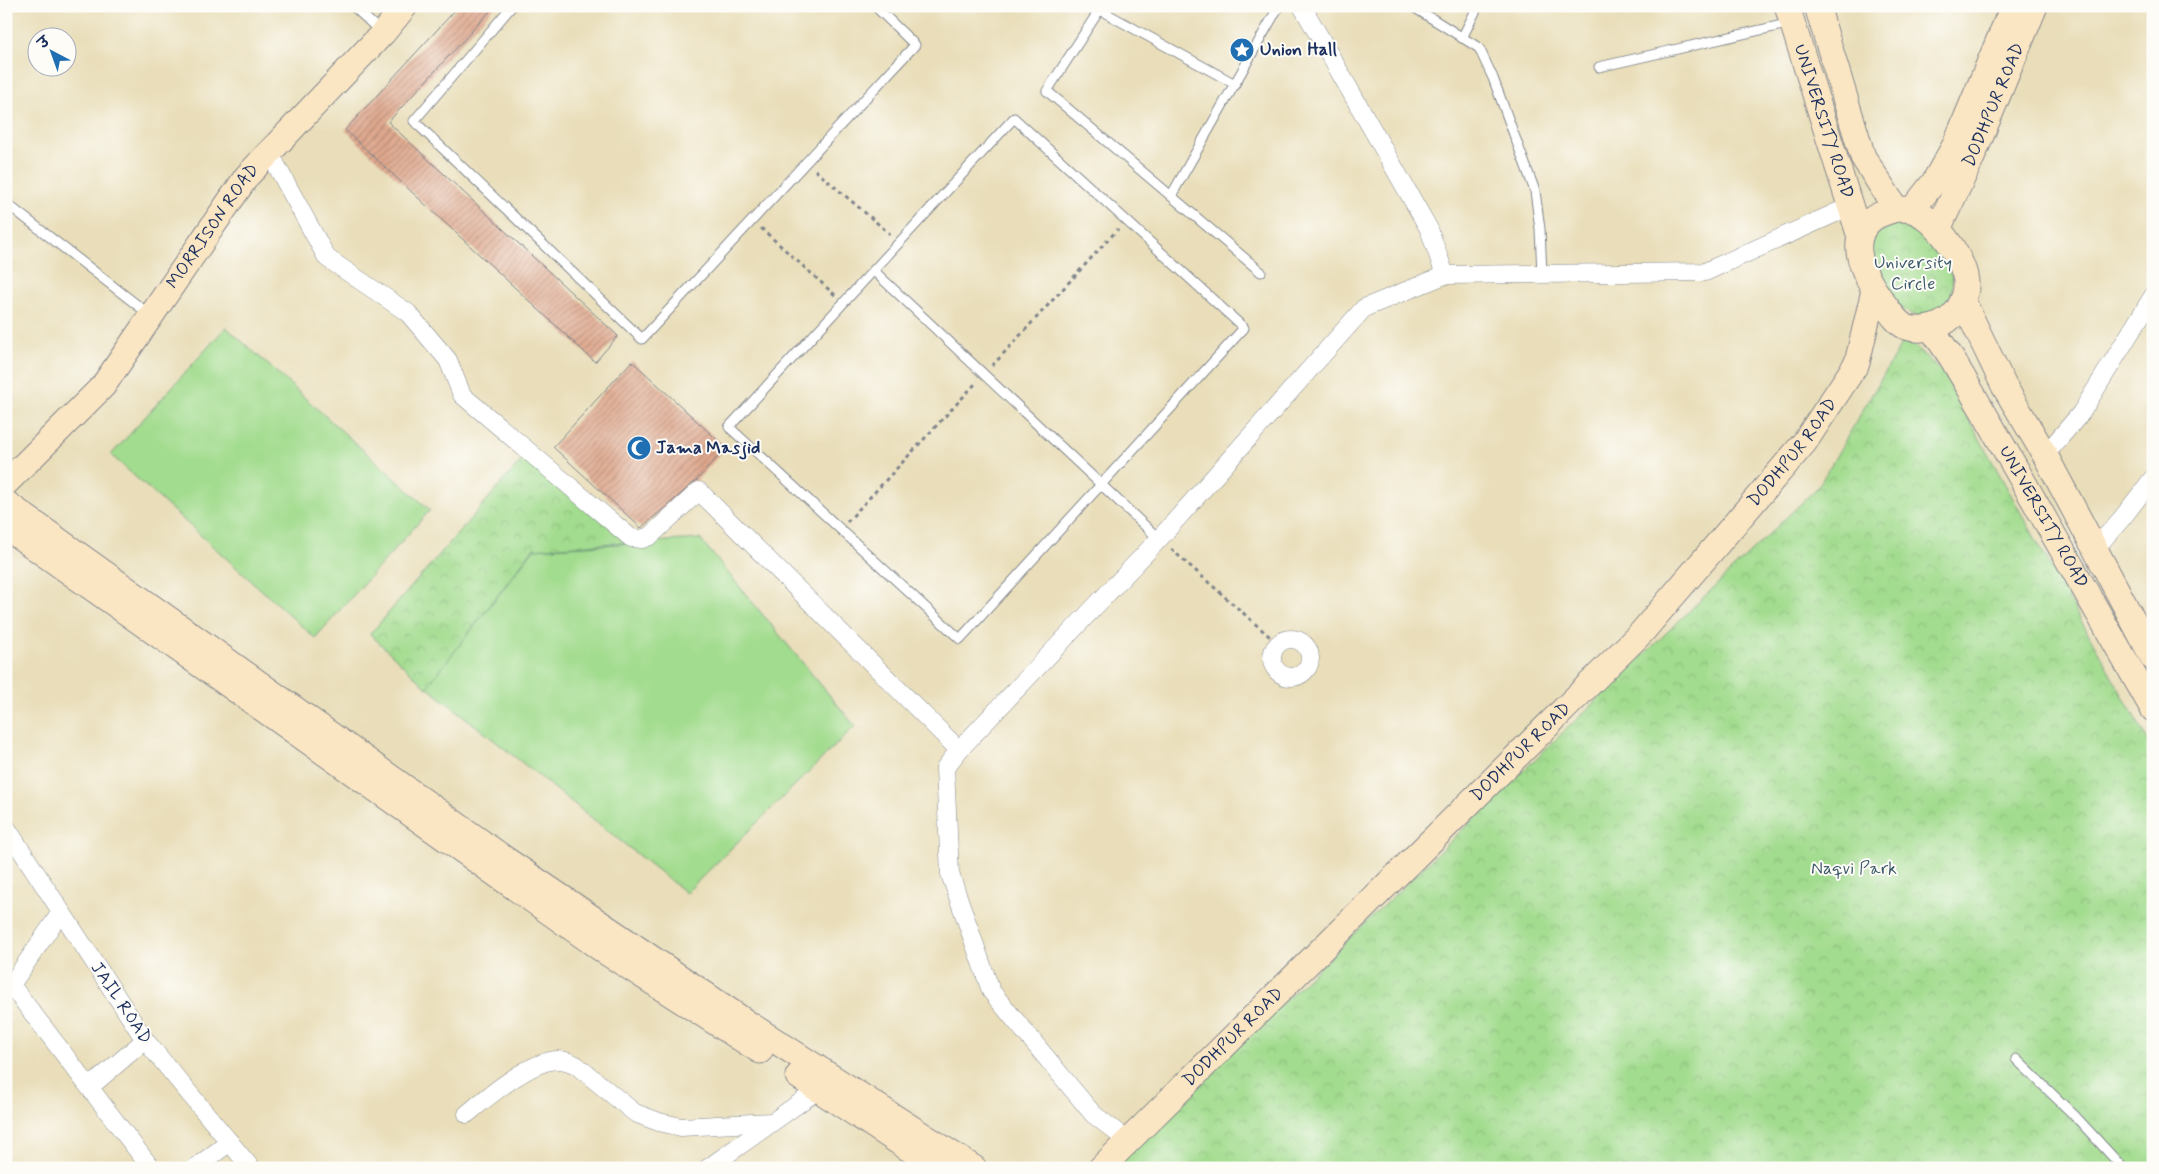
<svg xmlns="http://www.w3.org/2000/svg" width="2159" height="1174" font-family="Mynerve,'Playpen Sans Deva',sans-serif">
<defs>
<pattern id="park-crowns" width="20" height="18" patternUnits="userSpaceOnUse" patternTransform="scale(1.25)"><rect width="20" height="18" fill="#a2dc8e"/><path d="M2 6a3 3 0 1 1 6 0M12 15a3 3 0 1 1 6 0" fill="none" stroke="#8bbd7d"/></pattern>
<pattern id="building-hatch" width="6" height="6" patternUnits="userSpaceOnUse" patternTransform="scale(1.25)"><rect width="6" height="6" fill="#dfa88d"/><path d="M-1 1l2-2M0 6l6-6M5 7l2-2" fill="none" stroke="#b48976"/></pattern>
</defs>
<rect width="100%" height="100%" fill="#fdfcf7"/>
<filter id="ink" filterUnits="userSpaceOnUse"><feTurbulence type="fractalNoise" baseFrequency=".02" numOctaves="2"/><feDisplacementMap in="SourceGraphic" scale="10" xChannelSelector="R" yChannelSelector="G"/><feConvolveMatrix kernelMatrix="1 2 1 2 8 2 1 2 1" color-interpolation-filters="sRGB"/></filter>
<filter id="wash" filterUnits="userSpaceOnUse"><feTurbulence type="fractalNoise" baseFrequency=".0096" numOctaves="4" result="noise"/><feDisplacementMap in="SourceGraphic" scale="20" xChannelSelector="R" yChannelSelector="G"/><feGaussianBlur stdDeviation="1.12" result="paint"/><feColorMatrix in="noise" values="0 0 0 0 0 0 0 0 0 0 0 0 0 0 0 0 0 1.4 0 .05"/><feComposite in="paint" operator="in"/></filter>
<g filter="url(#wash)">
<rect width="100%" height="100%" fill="#e9deb9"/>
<!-- park -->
<g fill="url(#park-crowns)" stroke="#5e8676">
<path d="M1898,222C1932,231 1974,280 1940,311C1927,323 1906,314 1895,303C1889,297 1885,288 1881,280C1878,275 1871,267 1869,261C1865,239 1880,228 1898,222Z"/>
<path d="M1905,338L1942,371L2153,750V1168H1111L1818,487Z"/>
<path d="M528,453L631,542L533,549L427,688L370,634Z"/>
</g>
<!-- pitch -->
<g fill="#a2dc8e" stroke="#5e8676">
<path d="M226,327L430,510L315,638L111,455Z"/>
<path d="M700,539L855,726L686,893L427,687L534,549Z"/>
</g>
<g id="blocks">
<!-- building -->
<g fill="url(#building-hatch)">
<path d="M459,6H495L388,122L618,336L595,362L345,130Z"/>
<path d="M632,361L726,448L696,481L641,528L553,447Z"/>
</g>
</g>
</g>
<g filter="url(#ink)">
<use href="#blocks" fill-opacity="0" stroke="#82868c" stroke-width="1"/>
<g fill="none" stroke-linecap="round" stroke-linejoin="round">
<defs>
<g id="lane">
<path d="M353,6L382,33"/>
<path d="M512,6L414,121L642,339L915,45L875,6"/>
<path d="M1102,6L1047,91L1261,272"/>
<path d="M1412,6L1479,48L1493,78L1535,191L1540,229L1542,274"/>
<path d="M1100,10L1235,84"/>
<path d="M1462,38L1478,6"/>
<path d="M1599,67L1791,23"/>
<path d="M1014,118L1244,328L960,639L729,427Z"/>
<path d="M1171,196L1279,6"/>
<path d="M6,203L150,315"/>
<path d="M874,271L1159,539"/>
<path d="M2016,1059L2076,1117L2123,1168"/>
</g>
<g id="street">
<path d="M1302,6L1429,229L1445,275"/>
<path d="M269,152L327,258L408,313L448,360L462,395L631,538L642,539L650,536L699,491L959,750"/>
<path d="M2045,455L2081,413L2153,296"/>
<path d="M2094,550L2123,517L2153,478"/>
<circle cx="1291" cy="658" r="19"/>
<path d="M6,827L145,1040L251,1168"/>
<path d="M61,912L11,985L151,1168"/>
<path d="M90,1087L145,1040"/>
<path d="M467,1114C487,1097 531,1060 558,1060C565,1060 570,1062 576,1065L635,1113L659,1122L681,1127L772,1122"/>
<path d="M1128,1141L1093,1114L991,991L950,874L945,768L959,750L1159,539L1364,308L1445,275L1705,272L1851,206"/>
<path d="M195,1168L230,1142"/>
<path d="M708,1168L819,1089L824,1083"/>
</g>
<g id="secondary">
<path id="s1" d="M1787,6L1860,237"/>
<path d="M1817,6L1863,157L1896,209"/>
<path d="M1896,209C1900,209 1906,209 1911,210C1934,215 1968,263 1966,286C1966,296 1962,303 1957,311C1946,326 1923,333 1906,327C1897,323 1890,312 1885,305C1870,285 1847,249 1866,225C1874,215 1884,213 1896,209Z"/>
<path d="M1912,210L1934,182L1955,145L2013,6"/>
<path id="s2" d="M1938,229L1971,160L2035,6"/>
<path d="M1963,301L2004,386L2045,455L2153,658"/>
<path id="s3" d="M1931,328L1951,357L1984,413L2153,709"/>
<path id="s4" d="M6,483L103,386L247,176L383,33L405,6"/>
<path d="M6,503L505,859L749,1024L974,1168"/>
<path d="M6,527L607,953L760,1051"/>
<path d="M798,1076L938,1168"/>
<path id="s5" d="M1101,1168L1642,632L1804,443L1857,363L1874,290"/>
</g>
</defs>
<!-- lane casing -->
<use href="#lane" stroke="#82868c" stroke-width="11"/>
<!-- street casing -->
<use href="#street" stroke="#82868c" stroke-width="19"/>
<!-- secondary casing -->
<use href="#secondary" stroke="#82868c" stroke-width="27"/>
<!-- path -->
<g stroke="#82868c" stroke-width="3" stroke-dasharray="4 4" stroke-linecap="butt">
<path d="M815,170L890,234"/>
<path d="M761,228L836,296"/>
<path d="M992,366L1118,229"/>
<path d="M847,522L976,383"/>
<path d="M1171,549L1278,644"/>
</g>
<!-- lane -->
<use href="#lane" stroke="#fff" stroke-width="9"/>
<!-- street -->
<use href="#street" stroke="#fff" stroke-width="18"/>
<!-- secondary -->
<use href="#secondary" stroke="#fbe6c4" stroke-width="25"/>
</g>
</g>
<!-- icons -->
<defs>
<symbol id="sight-disc" viewBox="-11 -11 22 22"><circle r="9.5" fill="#1f6fb2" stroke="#fdfcf7"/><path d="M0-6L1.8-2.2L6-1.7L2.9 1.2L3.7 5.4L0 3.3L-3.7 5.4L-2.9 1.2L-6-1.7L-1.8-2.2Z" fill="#fff"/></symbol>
<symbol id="mosque-disc" viewBox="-11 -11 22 22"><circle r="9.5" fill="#1f6fb2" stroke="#fdfcf7"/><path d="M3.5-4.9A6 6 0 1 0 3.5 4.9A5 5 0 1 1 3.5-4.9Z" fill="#fff"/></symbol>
</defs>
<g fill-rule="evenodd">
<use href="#sight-disc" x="1228" y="36" width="28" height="28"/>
<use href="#mosque-disc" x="625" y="434" width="28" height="28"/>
</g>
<g text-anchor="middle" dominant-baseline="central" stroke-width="4" stroke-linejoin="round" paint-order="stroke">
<!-- poi labels -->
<g font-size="18" font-weight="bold" fill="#1b2f5e" stroke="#fdfcf7" text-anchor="start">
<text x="1260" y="50">Union Hall</text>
<text x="656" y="448">Jama Masjid</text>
</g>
<!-- street labels -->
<g font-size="18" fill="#1b2f5e" stroke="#fdfcf7">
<text stroke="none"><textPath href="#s2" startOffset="136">DODHPUR ROAD</textPath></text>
<text stroke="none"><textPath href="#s1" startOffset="121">UNIVERSITY ROAD</textPath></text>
<text stroke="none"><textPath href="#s4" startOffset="331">MORRISON ROAD</textPath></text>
<text stroke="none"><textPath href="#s5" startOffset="996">DODHPUR ROAD</textPath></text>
<text stroke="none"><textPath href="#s3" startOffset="220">UNIVERSITY ROAD</textPath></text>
<text stroke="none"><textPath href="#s5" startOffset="591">DODHPUR ROAD</textPath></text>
<text transform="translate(121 1003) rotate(56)">JAIL ROAD</text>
<text stroke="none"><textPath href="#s5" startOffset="186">DODHPUR ROAD</textPath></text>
</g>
<!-- park labels -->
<g font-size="18" fill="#3d5a6a" stroke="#fdfcf7">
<text x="1913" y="263">University<tspan x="1913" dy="21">Circle</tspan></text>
<text x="1854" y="869">Naqvi Park</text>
</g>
</g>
<!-- margin -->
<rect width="2159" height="1174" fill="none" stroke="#fdfcf7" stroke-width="25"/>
<!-- north arrow -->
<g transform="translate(52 52) rotate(319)"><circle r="24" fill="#fdfcf7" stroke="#a3aaba"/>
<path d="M0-4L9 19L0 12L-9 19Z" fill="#1f6fb2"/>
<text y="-8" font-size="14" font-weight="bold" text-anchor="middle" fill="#1b2f5e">उ</text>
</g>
</svg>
